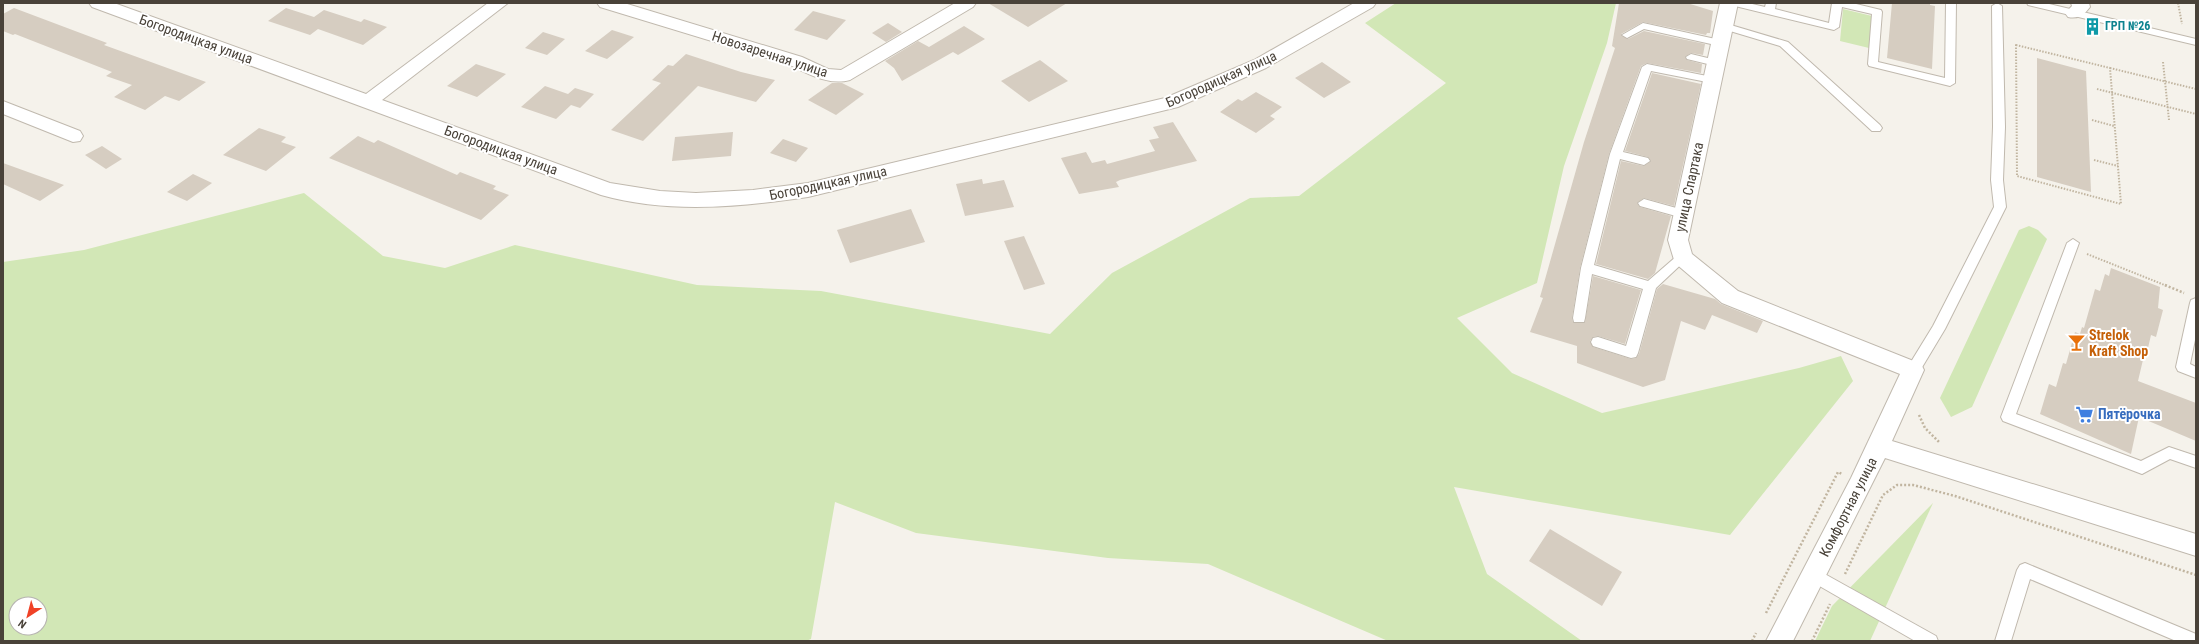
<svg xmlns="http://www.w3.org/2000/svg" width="2199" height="644" font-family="'Roboto Condensed',sans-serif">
<rect width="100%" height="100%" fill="#f5f2eb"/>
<!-- green -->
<g fill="#d2e7b6" fill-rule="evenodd">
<path d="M1396,3H1616L1607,43L1564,166L1537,283L1457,318L1512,373L1602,413L1799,368L1841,356L1853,381L1730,535L1454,487L1487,574L1582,641H1388L1208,564L1108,558L916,533L835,502L811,639L806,641H3V262L84,250L304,193L383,256L445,268L515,245L697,285L821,291L1050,334L1112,273L1250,198L1299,196L1446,83L1365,23ZM16,604H40V628H16Z"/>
<path d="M1843,9L1872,16L1869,48L1840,41Z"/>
<path d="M2029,226L2038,230L2047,239L1972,407L1951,417L1940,398L2019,230Z"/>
<path d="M1933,503L1870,641H1815L1832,606Z"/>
</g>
<!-- building -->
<g fill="#d6cdc1">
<path d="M988,3H1067L1028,27Z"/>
<path d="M1619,3H1687L1713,11L1710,33H1707L1706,35L1643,22L1621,34L1628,39L1644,31L1705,44L1703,55L1691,53L1685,57L1687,60L1702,64L1701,73L1647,63L1641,66L1609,154L1580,268L1572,318L1573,322H1585L1593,276L1641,290L1625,344L1598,336L1593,337L1590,341L1593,347L1631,359L1636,358L1639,354L1657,289L1663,284L1715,299L1721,304L1763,321L1757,333L1712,315L1705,330L1681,321L1665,380L1643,387L1577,363V346L1530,332L1543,298L1540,297L1584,142L1615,48L1612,46Z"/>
<path d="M1892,3H1930V5L1935,6L1932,69L1887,58Z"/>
<path d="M14,8L107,43L104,45L206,82L179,101L165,96L145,110L114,97L132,85L106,76L112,72L15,34L13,35L3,31V14Z"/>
<path d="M286,8L314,17L324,10L361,22L364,19L387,27L363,45L318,29L310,35L268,21Z"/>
<path d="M813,11L846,20L827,40L794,30Z"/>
<path d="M888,23L902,32L886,42L872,33Z"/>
<path d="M964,26L985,39L958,55L953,52L902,81L894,68L885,61L918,41L929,47Z"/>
<path d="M612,30L634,37L607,59L585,51Z"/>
<path d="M543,32L565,39L547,55L525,48Z"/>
<path d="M686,54L741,72L775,80L756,102L698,86L643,141L611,130L661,83L652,80L668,65L673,66Z"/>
<path d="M2037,58L2086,71L2091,192L2037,177Z"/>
<path d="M1040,60L1068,81L1029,102L1001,81Z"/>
<path d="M1322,62L1351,82L1324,98L1295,78Z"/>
<path d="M476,64L506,74L477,97L447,86Z"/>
<path d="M1652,73L1701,84L1674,206L1644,198L1637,203L1640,207L1671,216L1655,273L1648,279L1596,264L1621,161L1644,166L1651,161L1648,157L1625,151Z"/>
<path d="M832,83H842L864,94L836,115L808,100Z"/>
<path d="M545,86L568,94L575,88L594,94L580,108L571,105L556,119L521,107Z"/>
<path d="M1256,92L1282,107L1270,116L1275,119L1256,133L1220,112L1238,99L1242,101Z"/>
<path d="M1173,122L1197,161L1120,180L1116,182L1119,187L1079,194L1061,158L1086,152L1092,163L1105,160L1107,164L1155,151L1149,140L1159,138L1153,127Z"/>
<path d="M259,128L286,137L281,142L296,147L266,171L223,155Z"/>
<path d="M733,132L731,156L672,161L675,137Z"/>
<path d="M358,136L374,143L378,140L457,175L460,172L496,186L493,189L509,195L481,220L329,158Z"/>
<path d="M783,139L808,148L796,162L770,153Z"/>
<path d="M102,146L122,159L106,169L85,155Z"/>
<path d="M3,163L64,185L40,201L3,184Z"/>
<path d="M193,174L212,183L187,201L167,192Z"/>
<path d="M982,179L983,184L1004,180L1014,207L965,216L956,184Z"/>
<path d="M911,209L925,242L850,263L837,230Z"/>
<path d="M1024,236L1045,284L1024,290L1004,241Z"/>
<path d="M2111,268L2160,287L2158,308L2163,310L2156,337L2151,335L2148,348L2146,347L2138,381L2196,403V441L2139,417L2131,454L2040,414L2049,384L2056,387L2063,363L2066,364L2075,332L2080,334L2082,327L2084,328L2095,289L2100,291L2105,274L2109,276Z"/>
<path d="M1550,529L1622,572L1602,606L1529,561Z"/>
</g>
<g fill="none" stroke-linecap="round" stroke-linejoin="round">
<defs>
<g id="service">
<path d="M1730,3H1748L1765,7L1766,3H1776L1775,9L1829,23L1832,3H1852L1881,10L1882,12L1878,62L1945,78L1946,3H1956L1955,83L1950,86L1869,66L1868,64L1872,14L1842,7L1839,27L1834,30L1731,5Z"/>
<path d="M1997,3L2002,6L2005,127L2003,180L2006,207L1945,329L1918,374L1913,375L1908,374L1906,370L1933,326L1994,207L1991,180L1993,127L1992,6Z"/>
<path d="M2027,3H2045L2196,39V45L2028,5Z"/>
<path d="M1643,23L1720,40L1725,43L1720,46L1644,29L1627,38L1622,35Z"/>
<path d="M1724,23L1788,42L1880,125L1882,128L1880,131H1872L1780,46L1720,28V24Z"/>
<path d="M1691,54L1720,61L1721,63L1716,66L1687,59L1686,57Z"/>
<path d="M1647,64L1712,77L1717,80L1712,83L1651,71L1623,152L1648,158L1650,161L1644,165L1620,159L1594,265L1648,281L1678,255H1686L1688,258L1656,288L1638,353L1636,357L1631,358L1593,346L1591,342L1593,338L1598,337L1626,346L1643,289L1592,274L1585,318L1584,322H1574L1573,318L1581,268L1610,154L1642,67Z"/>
<path d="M1644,199L1687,211L1689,214L1683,218L1640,206L1638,203Z"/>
<path d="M2073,239L2079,243L2016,414L2141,461L2169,447L2196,456V468L2170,459L2142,474L2003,421L2001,417L2067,243Z"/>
<path d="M2196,298V335L2190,364L2196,367V378L2178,371L2176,367L2190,303L2191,300Z"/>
<path d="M2025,563L2196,634V641H2176L2030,579L2011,641H1995L2017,570L2020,565Z"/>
<path d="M1814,568L1936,636L1938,641H1915L1809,580L1806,575L1809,570Z"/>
</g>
<g id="minor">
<path d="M89,3H114L366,94L488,3H508L382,100L610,183L660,191L696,193L753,190L808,183L1165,98L1254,60L1354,3H1376L1373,7L1266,68L1178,107L808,197C740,207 668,214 601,195L92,7Z"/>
<path d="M597,3H624L802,57L828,69L841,70L955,3H976L973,7L850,80C829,86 808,74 790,65L600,7Z"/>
<path d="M1720,3H1738L1688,240L1692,254L1738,291L1921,364L1924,370L1892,441L2196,534V556L1885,458L1793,641H1766L1851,478L1900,374L1722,303L1675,263L1668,240Z"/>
<path d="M2071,3H2089L2090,7C2084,15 2078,19 2068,17L2065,13L2072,6Z"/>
<path d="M3,101L80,131L83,136L80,141L73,142L3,114Z"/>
</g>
</defs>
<!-- service casing -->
<use href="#service" stroke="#c0b9ae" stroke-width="2"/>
<!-- minor casing -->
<use href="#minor" stroke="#c0b9ae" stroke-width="2"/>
<!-- path-far1 -->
<g stroke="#c1b5a0" stroke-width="2" stroke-dasharray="1.5 1.5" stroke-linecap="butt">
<path d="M2178,3L2182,24"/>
<path d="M2016,45L2110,68L2121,204L2017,176Z"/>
<path d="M2163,62L2169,120"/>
<path d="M2110,68L2196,89"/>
<path d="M2097,89L2196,114"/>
<path d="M2092,120L2114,126"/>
<path d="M2094,160L2118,166"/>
<path d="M2087,254L2167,286"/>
</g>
<!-- path -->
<g stroke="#c1b5a0" stroke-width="2.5" stroke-dasharray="2 2" stroke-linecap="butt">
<path d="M2165,285L2184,293"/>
<path d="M1919,415L1925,428L1940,443"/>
<path d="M1845,574L1883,495L1897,485H1913L1955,496L2196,575"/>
<path d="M1766,613L1838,472L1842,474"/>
<path d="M1752,641L1756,633"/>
<path d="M1812,641L1830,604"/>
</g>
<!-- service -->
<use href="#service" fill="#fff" fill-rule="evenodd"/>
<!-- minor -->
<use href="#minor" fill="#fff" fill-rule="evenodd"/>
</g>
<!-- icons -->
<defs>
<symbol id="building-bare" viewBox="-9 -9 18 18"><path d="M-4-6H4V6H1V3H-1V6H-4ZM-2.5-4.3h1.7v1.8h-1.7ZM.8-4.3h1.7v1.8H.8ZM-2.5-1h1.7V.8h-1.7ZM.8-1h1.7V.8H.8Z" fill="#0f9aa8" stroke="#fff" stroke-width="2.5" paint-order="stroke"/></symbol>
<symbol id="bar-bare" viewBox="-9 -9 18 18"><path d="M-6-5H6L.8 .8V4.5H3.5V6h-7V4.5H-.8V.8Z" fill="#e8710a" stroke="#fff" stroke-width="2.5" paint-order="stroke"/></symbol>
<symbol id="supermarket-bare" viewBox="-9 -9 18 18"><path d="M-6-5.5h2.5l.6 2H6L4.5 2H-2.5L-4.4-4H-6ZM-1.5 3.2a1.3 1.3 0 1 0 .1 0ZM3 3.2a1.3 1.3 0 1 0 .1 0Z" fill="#3f7fe0" stroke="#fff" stroke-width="2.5" paint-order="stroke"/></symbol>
</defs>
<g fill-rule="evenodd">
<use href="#building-bare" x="2080" y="14" width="25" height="25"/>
<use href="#bar-bare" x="2064" y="330" width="25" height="25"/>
<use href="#supermarket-bare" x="2072" y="402" width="25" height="25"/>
</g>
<g text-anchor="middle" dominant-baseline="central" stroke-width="4" stroke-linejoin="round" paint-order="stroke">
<!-- far-culture labels -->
<g font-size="12" font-weight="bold" fill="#0d838f" stroke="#fff" text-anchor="start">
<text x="2105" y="26">ГРП №26</text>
</g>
<!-- street labels -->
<g font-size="14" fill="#494239" stroke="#fff">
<text transform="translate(196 39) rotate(20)">Богородицкая улица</text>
<text transform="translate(770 54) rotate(18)">Новозаречная улица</text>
<text transform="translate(1221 79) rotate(-24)">Богородицкая улица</text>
<text transform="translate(501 150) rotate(20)">Богородицкая улица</text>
<text transform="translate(828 183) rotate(-12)">Богородицкая улица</text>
<text transform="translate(1689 187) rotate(-78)">улица Спартака</text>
<text transform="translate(1848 507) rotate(-63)">Комфортная улица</text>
</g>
<!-- food labels -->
<g font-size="14" font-weight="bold" fill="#c56008" stroke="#fff" text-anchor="start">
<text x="2089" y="335">Strelok<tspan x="2089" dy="16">Kraft Shop</tspan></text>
</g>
<!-- shop labels -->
<g font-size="14" font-weight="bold" fill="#366cbe" stroke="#fff" text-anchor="start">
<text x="2098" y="414">Пятёрочка</text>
</g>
</g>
<!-- border -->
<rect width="2199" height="644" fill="none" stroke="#494239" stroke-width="8"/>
<!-- north arrow -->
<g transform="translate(28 616) rotate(216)"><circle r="19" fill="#ffffff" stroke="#b6b3b0"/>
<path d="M0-3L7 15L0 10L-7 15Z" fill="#f04227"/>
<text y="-6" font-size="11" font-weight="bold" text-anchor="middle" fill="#494239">N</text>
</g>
</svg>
